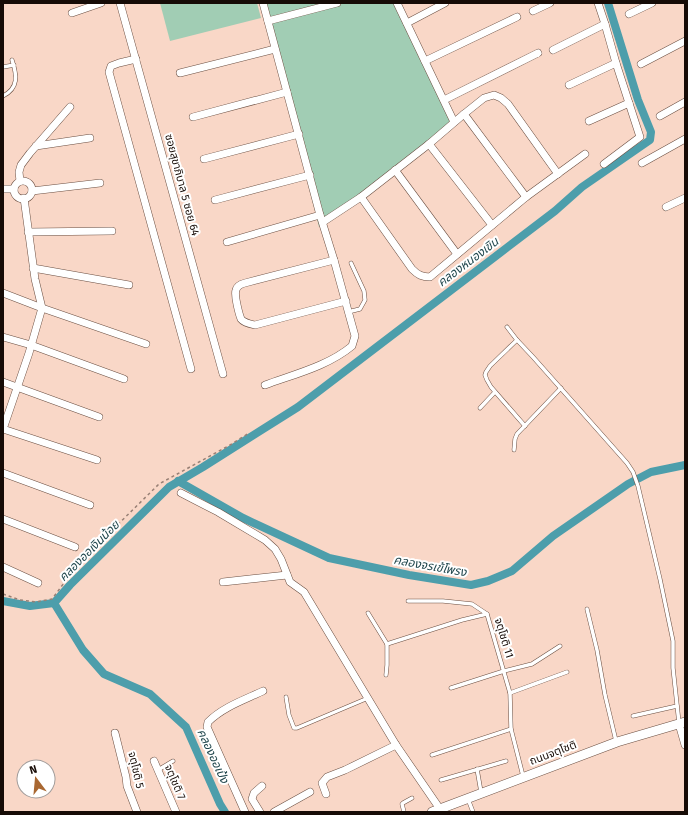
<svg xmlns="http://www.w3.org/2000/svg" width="688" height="815" font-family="'Fira Sans','Noto Sans Thai',sans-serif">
<rect width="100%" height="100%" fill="#f9d7c7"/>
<!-- green -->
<g fill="#a1cdb4">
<path d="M160,3H257L261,18L170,41Z"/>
<path d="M262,3H396L453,123L319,227Z"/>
</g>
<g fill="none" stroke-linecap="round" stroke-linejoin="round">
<!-- canal -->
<g stroke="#4d9eab" stroke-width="8">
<path d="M178,481L243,518L329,558L409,575L471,585L488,581L512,571L553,536L628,484L651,472L685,465"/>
<path d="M3,601L30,606L54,603L70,585L169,487L203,467L298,407L555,211L582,187L650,140L651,132L638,100L608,3"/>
<path d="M54,603L83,650L104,674L150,694L186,727L220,804L225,812"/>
</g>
<defs>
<g id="service">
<path d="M3,67L14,65"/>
<path d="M3,96C19,88 17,75 12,60"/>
<path d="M348,312L360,309L365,300L364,291L351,263"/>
<path d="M507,327L517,340L533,357L627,463L633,472L638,486L660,579L673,641V668L679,723"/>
<path d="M517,340L490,366L486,372L485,375L487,380L491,387L525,426"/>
<path d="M480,408L495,392"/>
<path d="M514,450L515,439L517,434L561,388"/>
<path d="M408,601H443L472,604L487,614"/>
<path d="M587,609L597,650L605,695L616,741"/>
<path d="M368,613L387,644"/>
<path d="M386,675L387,665V644L462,620L487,614L510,693L511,729L523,776"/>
<path d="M451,688L504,671L532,664L560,646"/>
<path d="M510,693L567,672"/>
<path d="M286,697L289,715L294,728H297L368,698"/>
<path d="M633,716L677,706"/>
<path d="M432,755L511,729"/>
<path d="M477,769L481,792"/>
<path d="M158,770L173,761"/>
<path d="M441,780L506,761"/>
<path d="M468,799L473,812"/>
<path d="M404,812L402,804L403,803L412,798"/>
</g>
<g id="minor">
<path d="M120,3L223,374"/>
<path d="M263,3L320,215L334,260L355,336L352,346C328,366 295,374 265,385"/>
<path d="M397,3L454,122"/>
<path d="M598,3L605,24L616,63L640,137L604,164"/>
<path d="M533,11L550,3"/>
<path d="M72,13L101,3"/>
<path d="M629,14L652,3"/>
<path d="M268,21L337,3"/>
<path d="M407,23L445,3"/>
<path d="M553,50L605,24"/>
<path d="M136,59L119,63L111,66L109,72L191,369"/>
<path d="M425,61L517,17"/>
<path d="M641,64L685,41"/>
<path d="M180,73L275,49"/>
<path d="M569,85L616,63"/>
<path d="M444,100L538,53"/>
<path d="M464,114L526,197"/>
<path d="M660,116L685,102"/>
<path d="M193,117L287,92"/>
<path d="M589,121L629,103"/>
<path d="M429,144L492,225"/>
<path d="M36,146L90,138"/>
<path d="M204,159L299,134"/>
<path d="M642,163L685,139"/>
<path d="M395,170L457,254"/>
<path d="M20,181L19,172L21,165L30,153L70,107"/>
<circle cx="23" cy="190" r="9"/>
<path d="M3,189H14"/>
<path d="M32,191L100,183"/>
<path d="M361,197L412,269C418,275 422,277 430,277L526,197L585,154"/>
<path d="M24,198L35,279L42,308L29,353L3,429L97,460"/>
<path d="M215,200L310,175"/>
<path d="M666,207L685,198"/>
<path d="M323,222L361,197L429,144L464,114L484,98L494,95L501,98L508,104L558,174"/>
<path d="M28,232L112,231"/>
<path d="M227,242L320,215"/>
<path d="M334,260L245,283C241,284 237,286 236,290C234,295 239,314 241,319C244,323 250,324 255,325L346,301"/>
<path d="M33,268L129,285"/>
<path d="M3,293L42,308L146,344"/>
<path d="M3,337L31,345L124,379"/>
<path d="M3,382L99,417"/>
<path d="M3,473L90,505"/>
<path d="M181,493L218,512L265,540L275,549L281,559L290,582L304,592L396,745L440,809"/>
<path d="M3,519L75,547"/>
<path d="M3,567L38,583"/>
<path d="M223,582L287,575"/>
<path d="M679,724L685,745"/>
<path d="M115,733L126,777L127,786L137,812"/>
<path d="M154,761L176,812"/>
<path d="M326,794L322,783L327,777L345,770L396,745"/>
<path d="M245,812L207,727L208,722C223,707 244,700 263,691"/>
<path d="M260,812L252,799L254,793L262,786"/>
<path d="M274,812L310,792"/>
</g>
<path id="tertiary" d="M432,812L617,742L685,722"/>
</defs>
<!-- service casing -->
<use href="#service" stroke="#6b4f42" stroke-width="4.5"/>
<!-- minor casing -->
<use href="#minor" stroke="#6b4f42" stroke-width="8"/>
<!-- tertiary casing -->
<use href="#tertiary" stroke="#6b4f42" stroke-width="10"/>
<!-- path -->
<path stroke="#988075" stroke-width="1.5" stroke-dasharray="3 3" stroke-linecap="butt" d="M3,594L20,600L36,602L52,599L64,583L95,547L159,484L230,445L249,433"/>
<!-- service -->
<use href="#service" stroke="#fff" stroke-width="3.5"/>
<!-- minor -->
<use href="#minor" stroke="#fff" stroke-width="7"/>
<!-- tertiary -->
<use href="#tertiary" stroke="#fff" stroke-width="9"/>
</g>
<g text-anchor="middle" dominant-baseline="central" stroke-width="4" stroke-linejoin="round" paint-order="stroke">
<!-- street labels -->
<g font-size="11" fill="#160b06" stroke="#fff">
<text transform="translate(182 185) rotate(75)">ซอยสุขาภิบาล 5 ซอย 64</text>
<text transform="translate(504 638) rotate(73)">จตุโชติ 11</text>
<text transform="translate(553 753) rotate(-21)">ถนนจตุโชติ</text>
<text transform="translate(136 770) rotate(77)">จตุโชติ 5</text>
<text transform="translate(175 782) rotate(67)">จตุโชติ 7</text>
</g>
<!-- water labels -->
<g font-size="12" font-style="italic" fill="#21474d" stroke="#fff">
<text transform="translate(468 262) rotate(-37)">คลองหนองเขิน</text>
<text transform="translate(89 551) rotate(-45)">คลองออเงินน้อย</text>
<text transform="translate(430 566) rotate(10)">คลองจรเข้โพรง</text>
<text transform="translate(213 756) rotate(65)">คลองออเป้ง</text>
</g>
</g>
<!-- border -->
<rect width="688" height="815" fill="none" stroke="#160b06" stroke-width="8"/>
<!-- north arrow -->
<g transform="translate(36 779) rotate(344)"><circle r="19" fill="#ffffff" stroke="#a29d9b"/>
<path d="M0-3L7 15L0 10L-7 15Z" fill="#a96832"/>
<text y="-6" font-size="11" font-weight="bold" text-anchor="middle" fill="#160b06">N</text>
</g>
</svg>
